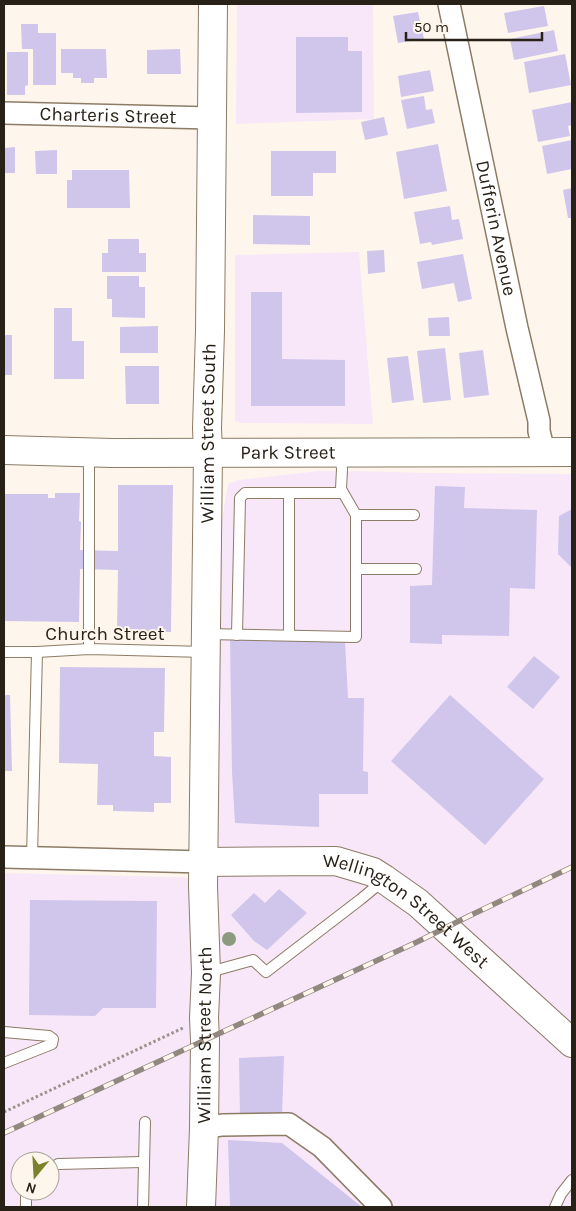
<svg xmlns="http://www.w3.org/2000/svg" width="576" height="1211" font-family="Karla,sans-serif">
<rect width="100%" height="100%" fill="#fef6ed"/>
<!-- commercial -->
<g fill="#f8e7f9" fill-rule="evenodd">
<path d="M237,4H373L374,119L236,124Z"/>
<path d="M359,252L373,424L242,423L235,421V255Z"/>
<path d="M319,471H354L429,473L572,474V1207H4V873L210,878L215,560L228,484L239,480ZM20,1161H50V1191H20Z"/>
</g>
<!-- building -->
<g fill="#d0c6eb">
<path d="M544,6L548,26L508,33L504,13Z"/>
<path d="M418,12L424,39L398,43L393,16Z"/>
<path d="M21,24H38V33H56V85H33V49H22Z"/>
<path d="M554,30L558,51L514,60L510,39Z"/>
<path d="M296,37H348V51H362V112L296,113Z"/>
<path d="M61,49H106L107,78H94V83H81V78H73V73H61Z"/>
<path d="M180,49L181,74H147V50Z"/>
<path d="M7,52H28V85L25,86V95H7Z"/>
<path d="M565,54L571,85L529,93L524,62Z"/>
<path d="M430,70L434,91L401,97L398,76Z"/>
<path d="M424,96L426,110L432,109L435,123L407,129L401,100Z"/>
<path d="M572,102V125L568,126L570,136L538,142L532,110Z"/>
<path d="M384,117L388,135L365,140L361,122Z"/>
<path d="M572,140V169L547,174L542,146Z"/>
<path d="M438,144L447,191L404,199L396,152Z"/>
<path d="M15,147V173H4V148Z"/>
<path d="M57,150V174H36L35,151Z"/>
<path d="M271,151H336V173H313V196H271Z"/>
<path d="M72,170H129L130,208H67V180H72Z"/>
<path d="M572,188V218H568L563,190Z"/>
<path d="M450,206L452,220L459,219L463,239L432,245L431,242L420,244L414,212Z"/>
<path d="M253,215L310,216V245L253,244Z"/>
<path d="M108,239H139V253H146V272H102V253H108Z"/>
<path d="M384,250L385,272L368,274L367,251Z"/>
<path d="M463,254L472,299L458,302L454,283L422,289L417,262Z"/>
<path d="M107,276H139V287H145V318L112,317V299H107Z"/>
<path d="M251,292H282V359L345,360V406H251Z"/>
<path d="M54,308H72V341H84V379H54Z"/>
<path d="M449,317L450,336H429L428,318Z"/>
<path d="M158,326V353H120V327Z"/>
<rect x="4" y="335" width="8" height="40"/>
<path d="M445,348L451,400L423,403L417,351Z"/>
<path d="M483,350L489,395L464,398L459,353Z"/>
<path d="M408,356L414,400L392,403L387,358Z"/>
<path d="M125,366H159V404H126Z"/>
<path d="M118,485H173L171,632H117L118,570L80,569L79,622L4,621V494H48V498H55V493H80L79,521L81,522L80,550L118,551Z"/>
<path d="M435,486L465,487L464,508L537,510L535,589L510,588L509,636L442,635V644L410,643V586L432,585Z"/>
<path d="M572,509V568L558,554L559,516Z"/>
<path d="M230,638L345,642L348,698H364L363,771L368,772V794H319V827L235,823L232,772Z"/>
<path d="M534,656L560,677L533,709L507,687Z"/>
<path d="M60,667L165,668L164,732H154V756L171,757V803H154V812L113,811V805H97L98,764L59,763Z"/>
<path d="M4,695H10L12,771H4Z"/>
<path d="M450,695L544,779L485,845L391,761Z"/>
<path d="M279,889L307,913L267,950L254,941L231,915L254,893L265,903Z"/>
<path d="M30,900L157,901L156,1008H103L95,1016L29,1015Z"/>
<path d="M284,1056L282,1117L240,1116L239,1058Z"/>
<path d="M228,1140L282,1143L362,1207H230Z"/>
</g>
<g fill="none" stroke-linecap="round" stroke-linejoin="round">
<defs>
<g id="lane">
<path d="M89,453V649"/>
<path d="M289,493V635"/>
<path d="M356,515H414"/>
<path d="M356,569H416"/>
<path d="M207,634L356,637V515L341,489L342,469L340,454"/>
<path d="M237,635L240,498L245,493H343"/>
<path d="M4,652H37L89,649L205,652"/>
<path d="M32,858L37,652"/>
<path d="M206,973L253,960L266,972L361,899L384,880"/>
<path d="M4,1032L49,1036L53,1039L52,1044L4,1063"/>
<path d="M58,1164L143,1162"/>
<path d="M26,1207V1191"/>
<path d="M143,1207L145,1122"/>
<path d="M555,1207L561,1194L572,1180"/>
</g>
<g id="street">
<path id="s1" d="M449,4L517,328L539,421V431L544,452"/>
<path id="s2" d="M4,113L211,118"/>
<path d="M4,857L204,862"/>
<path d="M204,1128L222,1125L289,1124L322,1147L381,1207"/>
</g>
<g id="secondary">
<path id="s3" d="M4,450L112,453L572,452"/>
<path id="s4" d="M204,862L336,861L373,872L384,879L418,903L572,1043"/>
<path id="s5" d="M201,1207L204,1128L205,1040L204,1018L206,973L203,886L208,453L207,428L210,331L213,4"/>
</g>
</defs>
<!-- lane casing -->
<use href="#lane" stroke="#8c7b65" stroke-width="12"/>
<!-- street casing -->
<use href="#street" stroke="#8c7b65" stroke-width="24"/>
<!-- secondary casing -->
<use href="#secondary" stroke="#8c7b65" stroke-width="30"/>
<!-- path -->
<path stroke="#9b938a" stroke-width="3" stroke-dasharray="2.5 2.5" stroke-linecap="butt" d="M4,1112L183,1028"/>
<!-- lane -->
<use href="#lane" stroke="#fff" stroke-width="10"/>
<!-- street -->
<use href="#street" stroke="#fff" stroke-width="21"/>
<!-- secondary -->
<use href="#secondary" stroke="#fff" stroke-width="28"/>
<defs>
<path id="rail" d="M4,1133L417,942L469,916L572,867"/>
</defs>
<!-- rail casing -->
<use href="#rail" stroke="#918980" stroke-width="5.5"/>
<!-- rail -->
<use href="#rail" stroke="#fef6ed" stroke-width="4" stroke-dasharray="11" stroke-linecap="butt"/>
</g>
<!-- trees -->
<circle fill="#8a9b7e" cx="229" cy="939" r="7"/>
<g text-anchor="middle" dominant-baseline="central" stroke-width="4" stroke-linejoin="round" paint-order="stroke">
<!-- street labels -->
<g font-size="19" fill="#282118" stroke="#fef6ed">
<text stroke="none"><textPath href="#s2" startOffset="104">Charteris Street</textPath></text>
<text stroke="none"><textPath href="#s1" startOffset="229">Dufferin Avenue</textPath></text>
<text stroke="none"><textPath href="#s5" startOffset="774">William Street South</textPath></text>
<text stroke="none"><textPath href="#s3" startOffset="284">Park Street</textPath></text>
<text x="105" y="634">Church Street</text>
<text stroke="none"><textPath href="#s4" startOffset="218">Wellington Street West</textPath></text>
<text stroke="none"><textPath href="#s5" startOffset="172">William Street North</textPath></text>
</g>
</g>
<!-- border -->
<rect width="576" height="1211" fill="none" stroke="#282118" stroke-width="10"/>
<!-- north arrow -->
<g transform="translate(35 1176) rotate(198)"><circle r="24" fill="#fef6ed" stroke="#a8a198"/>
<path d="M0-4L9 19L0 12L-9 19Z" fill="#7e812b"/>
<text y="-8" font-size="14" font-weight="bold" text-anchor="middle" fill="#282118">N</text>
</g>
<!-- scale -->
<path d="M406 32v8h136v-8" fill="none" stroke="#282118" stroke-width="2.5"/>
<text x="414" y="32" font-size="15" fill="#282118" stroke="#fef6ed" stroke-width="4" paint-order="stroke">50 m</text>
</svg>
